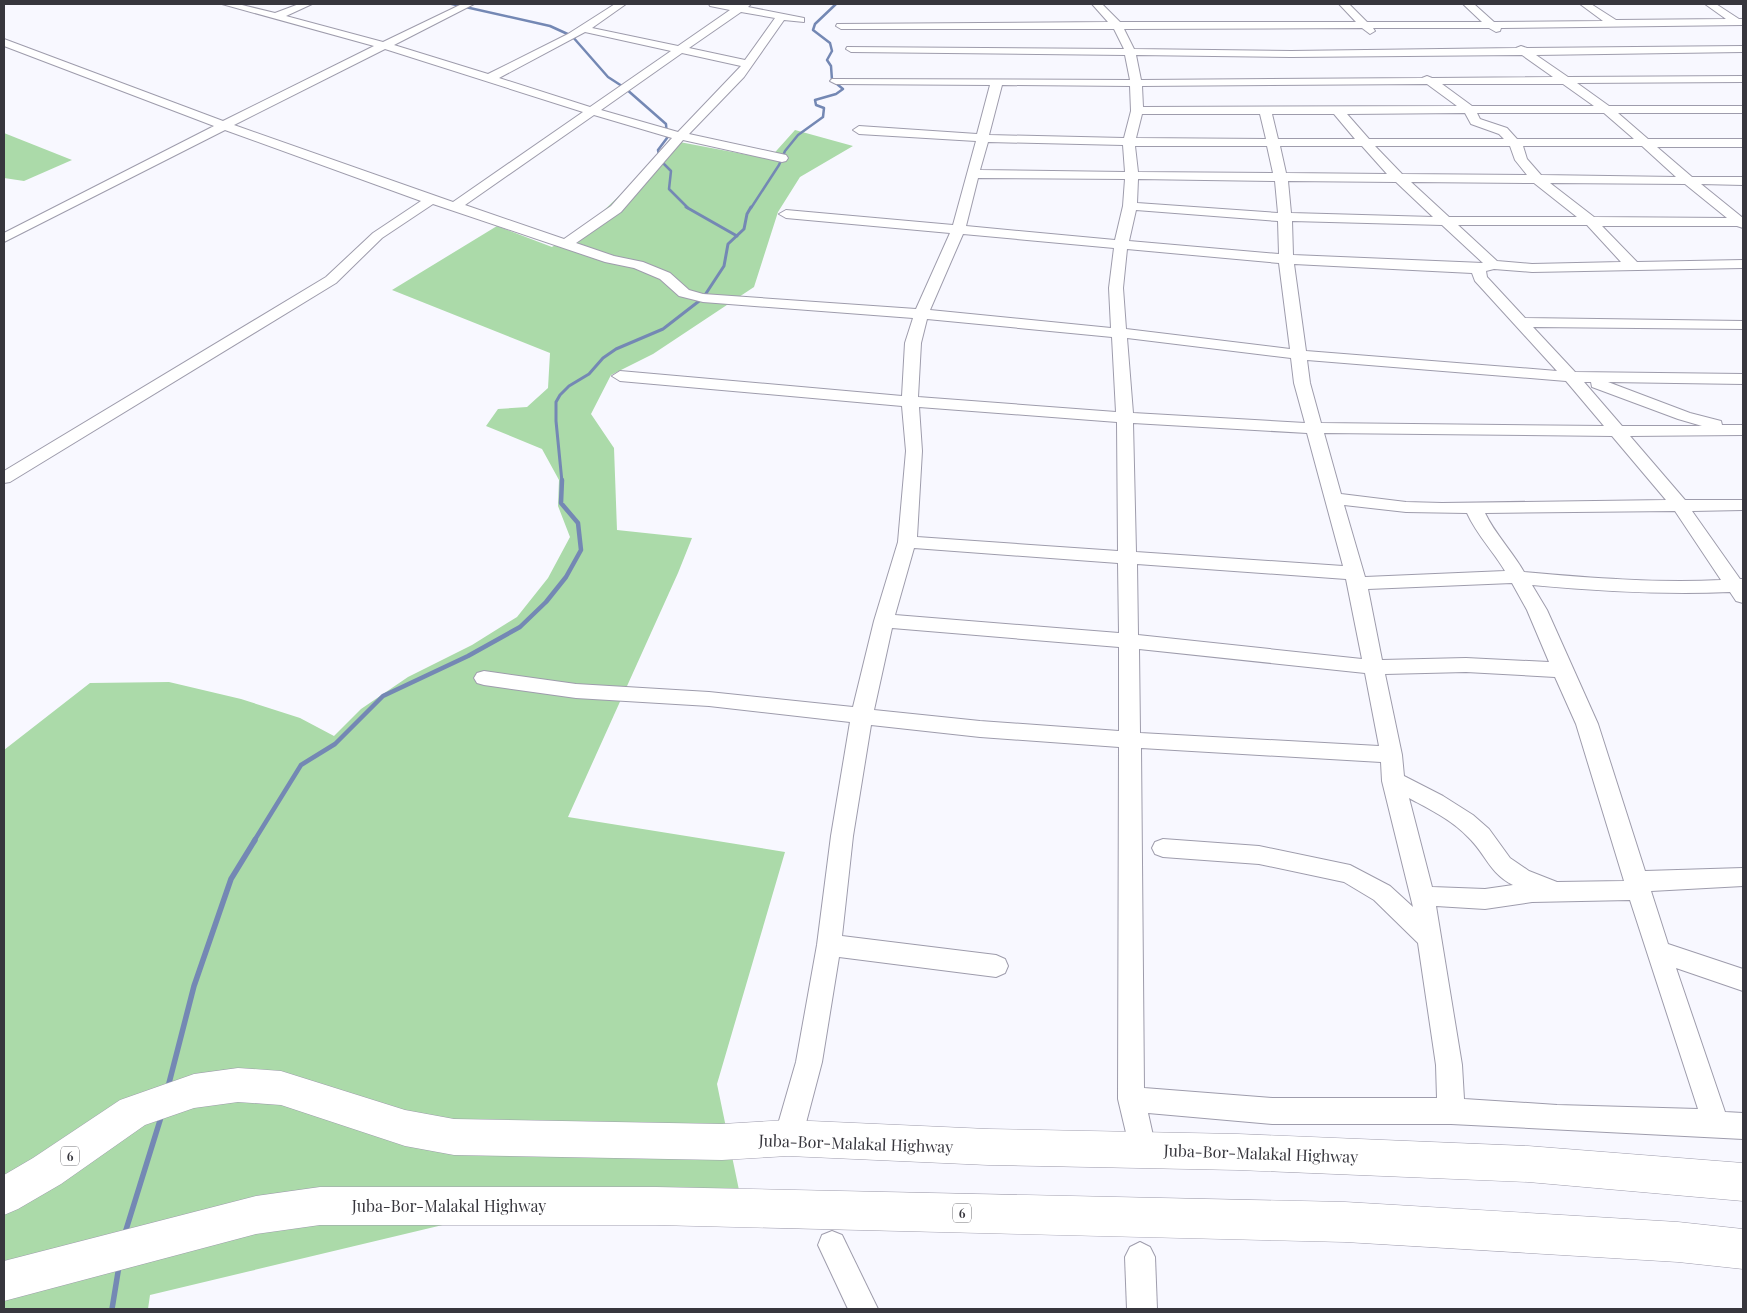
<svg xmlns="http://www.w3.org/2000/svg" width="1747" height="1313" font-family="'Playfair Display',serif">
<rect width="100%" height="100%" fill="#f8f8ff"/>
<!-- green -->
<g fill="#abdaa9">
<path d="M795,130L853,146L800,177L778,212L754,287L653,354L611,375L591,414L614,448L617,530L692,538L678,573L568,817L785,852L717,1084L745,1219L451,1223L150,1295L148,1309H4V750L90,683L169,682L241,699L300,718L334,736L361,709L408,677L472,645L517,617L548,578L570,537L558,506L559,480L542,449L486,426L498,409L527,407L548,388L550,353L392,290L497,226L552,247L597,217L642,174L669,140L769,159Z"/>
<path d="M4,133L72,160L24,181L4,178Z"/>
</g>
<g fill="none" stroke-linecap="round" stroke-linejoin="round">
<!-- stream-far3 -->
<g stroke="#7488b4" stroke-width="2.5">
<path d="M452,4L550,26L572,36L608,77L625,88L666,124L667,138L658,150L660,160L671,171L669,189L688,208"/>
<path d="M751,208L779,165L785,151L798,135L823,117L824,108L816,105L815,100L836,94L843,89L832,80L831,66L827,60L832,51L830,43L813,30L815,24L836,4"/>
</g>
<!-- stream-far2 -->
<g stroke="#7488b4" stroke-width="3">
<path d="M686,207L737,236"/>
<path d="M562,482L556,421V402L560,395L569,386L589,374L603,358L616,349L663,329L703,298L724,266L728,244L744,229L747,214L751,207"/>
</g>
<!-- stream-far1 -->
<path stroke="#7488b4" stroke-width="4.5" d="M254,841L301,765L335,744L383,696L468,656L520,627L546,602L566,577L581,550L578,523L561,503L562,480"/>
<!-- stream -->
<g stroke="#7488b4" stroke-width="5.5">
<path d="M168,1087L194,986L231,879L255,840"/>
<path d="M125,1233L162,1114"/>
<path d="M112,1309L119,1266"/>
</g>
<defs>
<g id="minor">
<path d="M222,4H238L275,13L299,4H312L286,16L383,42L462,4H474L394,45L488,74L568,34L615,4H626L592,28L678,46L730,10L710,6L709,4H751L748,7L804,18V22L784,20L744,77L689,134L786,155L788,158L786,161L782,162L683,140L621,212L576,243L614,256L643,262L670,273L689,290L703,294L916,309L950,233L786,218L779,214L786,210L953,225L976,141L859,134L853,130L859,126L977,134L990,85L836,84L830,81L832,79L1130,80L1125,55L851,52L846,49L847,47L1124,49L1114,29H841L836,26L837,24L1108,22L1092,4H1102L1120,22H1356L1339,4H1349L1367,22H1482L1463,4H1474L1494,22L1603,21L1580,4H1591L1616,20L1726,19L1705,4H1716L1739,19H1743V25L1501,28L1500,31L1496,32L1489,28H1373L1375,31L1370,34L1362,28L1124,29L1134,49L1291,51L1516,48L1521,46L1527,48L1743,46V52L1536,55L1568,77L1743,76V82L1577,83L1609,106H1743V113H1618L1648,139H1743V147H1657L1692,177H1743V185L1701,184L1743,218V228L1737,226H1602L1637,262L1743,260V268L1532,272L1494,269L1486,271L1487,277L1525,318L1743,321V329L1533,327L1575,372L1743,374V384L1608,382L1690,413L1721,421L1722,425H1743V435L1630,436L1685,500H1743V510L1692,511L1740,579H1743V603L1736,601L1730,592C1663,595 1598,591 1532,585L1547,610L1598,724L1645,871L1743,868V886L1651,891L1668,944L1743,969V991L1676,968L1725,1112L1743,1113V1139L1451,1124H1272L1148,1113L1156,1149L1152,1158L1142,1162L1132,1158L1118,1099L1119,747L980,737L871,725L853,836L842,936L996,955L1005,959L1008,966L1005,973L996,977L839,957L822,1062L802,1138L798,1147L788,1151L778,1147L774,1138L796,1062L817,945L831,836L850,722L709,706L576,698L484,685L477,683L474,678L477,673L484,671L576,684L709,692L853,707L874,621L898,542L906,451L902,406L620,381L612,376L620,371L902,396L905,343L913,318L703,302L679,296L660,279L634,268L605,262L433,204L382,238L336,283L10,482L4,483V471L326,277L373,233L421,201L225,130L4,242V233L214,126L4,46V39L223,121L374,46ZM741,12L775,18L745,60L689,48ZM585,32L671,51L590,107L499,78ZM385,49L583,112L453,202L234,125ZM682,53L741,66L678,132L601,110ZM1136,55L1291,57L1522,55L1553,77L1432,78L1427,76L1422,78L1141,80ZM1427,84L1457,106L1143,107L1142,86ZM1442,84H1563L1594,106H1472ZM1002,85L1130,86L1131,111L1124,138L989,135ZM1465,113L1471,124L1499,134L1504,139H1369L1347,114ZM1477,113H1604L1634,139H1517L1507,128L1480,119ZM1142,114H1260L1266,139L1136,138ZM1272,114H1334L1355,139H1278ZM594,115L672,138L611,206L564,239L465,205ZM988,142L1123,145L1125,172L980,170ZM1135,146H1267L1273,173L1138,172ZM1280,146H1362L1387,174L1286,173ZM1375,146H1510L1515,160L1527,175L1402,174ZM1523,146H1642L1676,177L1541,175L1527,159ZM978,178L1125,179L1123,206L1115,240L966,226ZM1138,179L1275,181L1278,213L1137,203ZM1288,181L1396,182L1433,217L1291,213ZM1411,182L1534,183L1577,217H1449ZM1550,183L1685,184L1727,218L1594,217ZM1136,210L1278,221L1279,254L1129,241ZM1292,221L1442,225L1483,263L1293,255ZM1458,225H1587L1621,262L1532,264L1497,261ZM963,234L1114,248L1109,288L1111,328L930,310ZM1127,249L1279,263L1290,349L1126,329L1123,288ZM1294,264L1472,273L1475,281L1557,371L1306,351ZM927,319L1112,337L1116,412L918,397L921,343ZM1127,338L1291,358L1294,383L1305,423L1133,413ZM1307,360L1566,381L1604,426L1321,423L1310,383ZM1584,382H1591L1592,387L1678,419L1702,426H1622ZM919,407L1117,422L1118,551L917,537L922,451ZM1133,423L1307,433L1343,566L1136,552ZM1324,433L1612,436L1666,500L1442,503L1406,502L1341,494ZM1344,505L1406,512L1467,513C1477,535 1493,551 1505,571L1365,577ZM1675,511L1721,580C1655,583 1590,578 1524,572C1512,551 1495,534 1485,513ZM914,548L1118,563L1119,633L895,615ZM1137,564L1346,579L1362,659L1138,635ZM1512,583L1527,610L1549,662L1466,658L1382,660L1368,589ZM892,628L1119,647V731L980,721L874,710ZM1139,649L1365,673L1379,746L1140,733ZM1466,672L1555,677L1576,724L1624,881L1557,882L1529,871L1510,858L1489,829L1473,815L1443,796L1404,776L1402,755L1385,674ZM1141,748L1381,762L1382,781L1413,907L1390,886L1350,865L1259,846L1163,839L1155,842L1152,848L1155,854L1163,857L1259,864L1344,882L1374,900L1418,943L1436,1065L1437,1098H1272L1144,1088ZM1409,798C1429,809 1452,820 1468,837C1486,854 1489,873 1513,885L1485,889L1432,887ZM1630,900L1698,1109L1557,1105L1464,1099L1462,1065L1436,906L1485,909L1532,902Z"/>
<path d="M832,1231L842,1235L878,1309H848L818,1245L822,1235Z"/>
<path d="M1140,1242L1150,1247L1155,1257L1157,1309H1127L1125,1257L1130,1247Z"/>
</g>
<g id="highway">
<path d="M238,1068L281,1071L405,1110L454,1119L722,1124L788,1120L988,1129L1238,1134L1528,1146L1743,1163V1201L1528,1182L1238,1170L988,1165L788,1156L722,1160L454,1155L405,1146L281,1105L238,1102L194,1108L145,1125L61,1184L18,1209L4,1215V1175L33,1158L120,1100L194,1074Z"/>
<path d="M320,1187H656L1345,1202L1678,1222L1743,1229V1269L1678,1262L1345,1242L656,1225H320L256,1234L4,1301V1261L256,1196Z"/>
</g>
</defs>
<!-- minor casing -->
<use href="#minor" stroke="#9e9cac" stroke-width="2"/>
<!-- highway casing -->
<use href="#highway" stroke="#9e9cac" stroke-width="1"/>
<!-- minor -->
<use href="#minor" fill="#fff" fill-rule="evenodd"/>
<!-- highway -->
<use href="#highway" fill="#fff" fill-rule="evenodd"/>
</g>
<g text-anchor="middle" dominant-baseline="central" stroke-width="4" stroke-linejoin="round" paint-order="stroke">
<!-- shield labels -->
<g fill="#fff" stroke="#737277" stroke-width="1">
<rect x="61" y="1146.5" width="18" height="19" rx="4"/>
<rect x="953" y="1203.5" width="18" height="19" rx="4"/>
</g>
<g font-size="12" font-weight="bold" fill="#37363d">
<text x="70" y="1156">6</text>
<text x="962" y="1213">6</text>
</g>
<!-- near-street labels -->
<g font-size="16" fill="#37363d" stroke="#fff">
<text transform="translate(856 1143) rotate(2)">Juba-Bor-Malakal Highway</text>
<text transform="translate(1261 1153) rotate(2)">Juba-Bor-Malakal Highway</text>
<text x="449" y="1205">Juba-Bor-Malakal Highway</text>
</g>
</g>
<!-- border -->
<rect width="1747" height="1313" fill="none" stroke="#37363d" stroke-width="10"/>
</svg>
